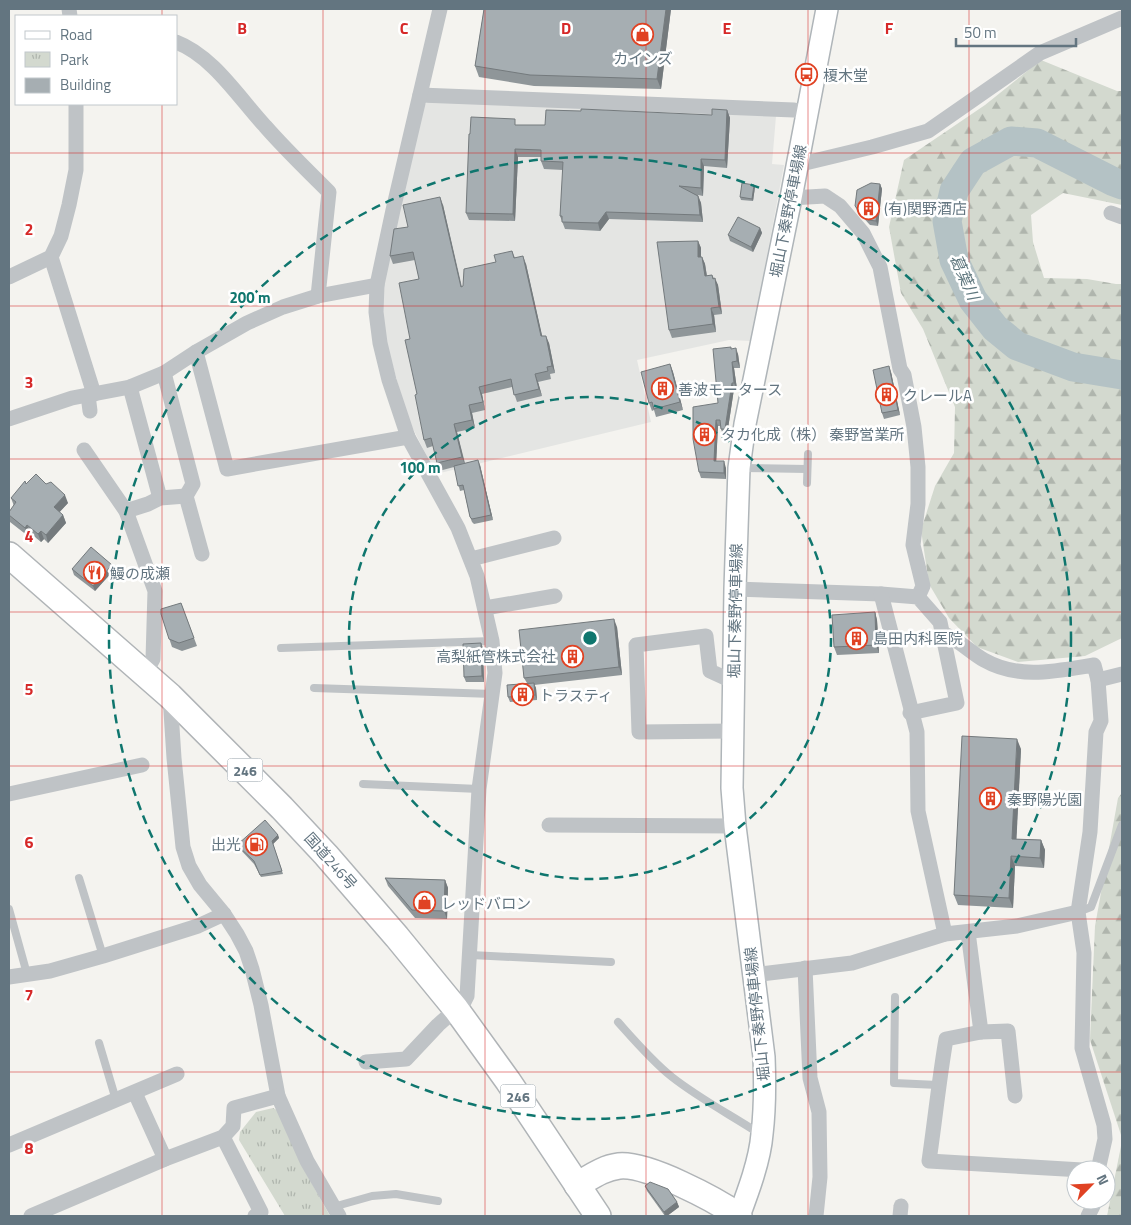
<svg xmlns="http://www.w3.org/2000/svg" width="1131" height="1225" font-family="'Titillium Web','Noto Sans JP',sans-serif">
<defs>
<pattern id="forest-firs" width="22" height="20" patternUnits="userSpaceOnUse" patternTransform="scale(1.25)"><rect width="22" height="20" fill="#d3d9cf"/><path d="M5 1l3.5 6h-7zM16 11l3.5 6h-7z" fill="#afb5ad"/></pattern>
<pattern id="park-tufts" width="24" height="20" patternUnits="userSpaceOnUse" patternTransform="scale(1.25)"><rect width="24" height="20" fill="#d3d9cf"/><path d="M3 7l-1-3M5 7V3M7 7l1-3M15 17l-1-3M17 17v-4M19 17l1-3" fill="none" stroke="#afb5ad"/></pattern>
</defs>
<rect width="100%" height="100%" fill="#f4f3ef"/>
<!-- built -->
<path fill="#e4e5e3" d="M429,101L776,116L772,164L784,165L751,341L729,340L637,360L651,422L436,474L408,419L382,328V299L390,240L424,105Z"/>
<!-- forest -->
<g fill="url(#forest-firs)">
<path d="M1041,60L1117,91H1122V205L1063,193L1031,215L1033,242L1044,278L1087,279L1116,284H1122V638L1085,656L1018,662L977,647L949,618L929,584L921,530L935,486L954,453L955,407L923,329L901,293L889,227L904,160L985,105Z"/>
<path d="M1122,793V1138L1090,1040L1095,926L1118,798Z"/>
<path d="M1122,1141V1216H1107Z"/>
</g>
<!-- park -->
<path fill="url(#park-tufts)" d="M273,1108L279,1111L301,1164L330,1216H285L239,1140L240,1132L256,1112Z"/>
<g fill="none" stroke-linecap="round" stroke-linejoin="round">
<!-- river -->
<path stroke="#b4c2c5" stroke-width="29" d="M1122,185L1114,182L1037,143L1011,141L973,162L954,191L947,221L954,260L973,300L995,328L1017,346L1073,367L1122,375"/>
<defs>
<path id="secondary" d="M739,1216C748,1192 760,1160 762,1134C765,1109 765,1082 764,1057L735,826L732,788L735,589L739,468L745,424L791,198L827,9"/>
<g id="trunk">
<path d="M9,555L170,696L282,808L326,855L397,937L456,1009L508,1081L598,1216"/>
<path d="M577,1185C591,1177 603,1168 619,1166C647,1163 716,1200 739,1216"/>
</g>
</defs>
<!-- secondary casing -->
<use href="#secondary" stroke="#afb5b9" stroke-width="24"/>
<!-- trunk casing -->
<use href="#trunk" stroke="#b0b4b7" stroke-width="28"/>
<!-- service -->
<g stroke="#bfc3c6" stroke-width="8">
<path d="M741,468L807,469"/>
<path d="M807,483L808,454"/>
<path d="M281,648L492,641"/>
<path d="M314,688L493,694"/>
<path d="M363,784L479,789"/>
<path d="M79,878L103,956"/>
<path d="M9,909L27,974"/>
<path d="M1078,912L1091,907L1122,825"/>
<path d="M471,955L611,962"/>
<path d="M895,997L894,1083L938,1085"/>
<path d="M618,1022C635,1041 652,1061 672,1077C700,1099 731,1115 760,1134"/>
<path d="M99,1043L116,1100"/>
<path d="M333,1207L372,1196L396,1194L438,1201"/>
</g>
<!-- minor -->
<g stroke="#bfc3c6" stroke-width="15">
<path d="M69,9L70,16"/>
<path d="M176,42C213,56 239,98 265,126C285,149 307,170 329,192L318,296"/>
<path d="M420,95L794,110L807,113"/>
<path d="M797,165L872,147L928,131L1040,53L1122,18"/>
<path d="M791,198L825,196L840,206L863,233L880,267L900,369L904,375L914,427L918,467V504L913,545L923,586L918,597"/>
<path d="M1111,213L1122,217"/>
<path d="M51,257L94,394"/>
<path d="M9,277L51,257L61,236L69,205L76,170V104"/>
<path d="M196,352L227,469L408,437"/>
<path d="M164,373L193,484L186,496L202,554"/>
<path d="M130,387L160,498"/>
<path d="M88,395L90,411"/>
<path d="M9,419L72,398L130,387L164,373L196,352L247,323L283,307L318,296L377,285"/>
<path d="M84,450L126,511L155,591L153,659L145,673"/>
<path d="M126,511L148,504L160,498L186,496"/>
<path d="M471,559L554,538"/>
<path d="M735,589L881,594L918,597L940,622L957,703L910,713"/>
<path d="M881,594L917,732L918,811L945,934"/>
<path d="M485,608L555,596"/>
<path d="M942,633C958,639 970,652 984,660C1019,680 1057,671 1094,665L1098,680L1101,721L1096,732L1090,832L1078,912L1084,953L1082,1048L1104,1125L1105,1139L1098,1170"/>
<path d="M1098,680L1122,674"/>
<path d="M170,696L174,758L183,847L189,866L200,885L224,914L237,934L246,951L252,969L261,1005L278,1096L307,1161L339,1216"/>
<path d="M733,731L639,732L636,645L706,636L710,671L734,682"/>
<path d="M9,794L142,765"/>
<path d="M549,825L735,826"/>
<path d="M968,932L981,1032"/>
<path d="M805,968L810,1078L819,1112L820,1177L816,1216"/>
<path d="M753,975L852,963L945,934L1017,926L1078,912"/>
<path d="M9,977L50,971L103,956L198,926L224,914"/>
<path d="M366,1062L406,1059L438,1025L464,1002L467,996L479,789L495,673L492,641L477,576L458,528L408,437L389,380L380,343L376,312L377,285L393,210L440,9"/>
<path d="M135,1093L165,1159"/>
<path d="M1015,1096L1008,1031L981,1032L946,1039C939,1080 935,1120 929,1161L1082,1170"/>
<path d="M223,1137L261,1212L255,1216"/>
<path d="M9,1145L177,1074"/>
<path d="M31,1216L165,1159L223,1137L233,1126L234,1108L278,1096"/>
<path d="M900,1216L901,1206"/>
<path d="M1088,1216L1093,1206L1094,1200"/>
</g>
<!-- secondary -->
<use href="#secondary" stroke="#fff" stroke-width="21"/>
<!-- trunk -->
<use href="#trunk" stroke="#fff" stroke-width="25"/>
</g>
<!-- wall -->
<g fill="#8f9699">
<path d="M484,9H671L661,89L534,86L479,77L475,66Z"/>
<path d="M727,110L730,118L727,168L704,166L703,196L698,195L701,203L703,222L609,219L600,231L565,229L560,216L563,170L544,169L541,161V157H518L515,221L469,220L466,213L517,125H545L712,115Z"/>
<path d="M880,184L882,189L878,226L870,225L857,211L855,206Z"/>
<path d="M755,187L753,201L741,200L740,197Z"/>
<path d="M443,205L462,287L463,286L496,262L512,251L515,258L526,264L542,336L549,343L555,373L550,374L551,379L538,382L542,396L517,402L512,387L482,394L485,410L472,413L475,428L457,432L465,463L480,465L493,520L474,524L472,522L470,517L464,490L460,491L454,467L439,471L437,463L433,446L427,448L424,440L417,394L410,339L419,279L415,260L393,264L390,256L408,227Z"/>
<path d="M760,228L762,233L753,252L730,241L728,235Z"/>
<path d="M698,241L701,248V257H702L705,264L707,276L712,275L718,285L722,314L714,315L716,332L672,338L669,330Z"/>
<path d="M732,349L738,354L740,368H734L737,389H734L727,435H723L720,426H718L716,461L726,468V479L701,478L699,472L718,403Z"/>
<path d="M670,364L673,372L683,410L656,417L654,410L652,411L649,403Z"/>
<path d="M891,372L900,415L884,419L882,413Z"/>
<path d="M26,484H46L68,503L59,512L63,515L66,523L48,543L44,539L41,542L30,533L28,536L10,522L9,519V512L14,506L11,498Z"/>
<path d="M112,565L113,571L95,591L74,575L72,569Z"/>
<path d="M181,603L197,646L182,651L172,647L161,614Z"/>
<path d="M875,612L877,620L879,653L837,655L834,647Z"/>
<path d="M617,627L622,675L534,685L536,688L537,700L510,702L508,697L527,683L524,678Z"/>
<path d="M483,648L484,682H466L464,677Z"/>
<path d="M1021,749L1016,839L1041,840L1045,850L1044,868L1015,866L1013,908L958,905L954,895Z"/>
<path d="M278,835L279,838L273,844L283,874L261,877L254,864L238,847L237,845Z"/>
<path d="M385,878L445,880L448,888L447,919L415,918L388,886Z"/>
<path d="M645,1186L677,1202L679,1207L667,1216H665L647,1191Z"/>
</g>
<!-- shaded-wall -->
<g fill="#747a7d">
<path d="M666,9H671L661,89L657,79Z"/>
<path d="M727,110L730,118L727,168L725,160Z"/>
<path d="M515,149L518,157L515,221L513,214Z"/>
<path d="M701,159L704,166L703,196L701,188Z"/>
<path d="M880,184L882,189L878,226L876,221Z"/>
<path d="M754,185L755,187L753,201L752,199Z"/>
<path d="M698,196L701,203L703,222L700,215Z"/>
<path d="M440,197L443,205L463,294L461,287Z"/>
<path d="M606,212L609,219L600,231L598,223Z"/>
<path d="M760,228L762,233L753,252L751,247Z"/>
<path d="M698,241L701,248V265L698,257Z"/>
<path d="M523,256L526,264L544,344L541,336Z"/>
<path d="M702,257L705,264L708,284L705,276Z"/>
<path d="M715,278L718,285L722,314L719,307Z"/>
<path d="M711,308L714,315L716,332L713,324Z"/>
<path d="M546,336L549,343L555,373L552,366Z"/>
<path d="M736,348L738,354L740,368L737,361Z"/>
<path d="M732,362L734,368L737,389L734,383Z"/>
<path d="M670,364L673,372L683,410L680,402Z"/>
<path d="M889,366L891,372L900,415L898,410Z"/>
<path d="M535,374L538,382L542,396L539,389Z"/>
<path d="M732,383L734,389L727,435L725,429Z"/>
<path d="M479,387L482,394L485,410L483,402Z"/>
<path d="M469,405L472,413L475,428L472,420Z"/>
<path d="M716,420L718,426L716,467L714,461Z"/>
<path d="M454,424L457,432L465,465L462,457Z"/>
<path d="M478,460L480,465L493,520L491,515Z"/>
<path d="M724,461L726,468V479L724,473Z"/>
<path d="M65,495L68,503L57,515L54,507Z"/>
<path d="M63,515L66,523L48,543L46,535Z"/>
<path d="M27,525L30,533L28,536L25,528Z"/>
<path d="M41,531L44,539L41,542L38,534Z"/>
<path d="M112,565L113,571L95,591L93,586Z"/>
<path d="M875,612L877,620L879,653L876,645Z"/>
<path d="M614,619L617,627L622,675L619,667Z"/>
<path d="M481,643L483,648L484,682L482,676Z"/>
<path d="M534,683L536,688L537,700L535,695Z"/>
<path d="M1017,739L1021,749L1016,849L1012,839Z"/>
<path d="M278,835L279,838L273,844L283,874L272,841Z"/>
<path d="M1041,840L1045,850L1044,868L1040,858Z"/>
<path d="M1011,856L1015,866L1013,908L1009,898Z"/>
<path d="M445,880L448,888L447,919L444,911Z"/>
<path d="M677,1202L679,1207L667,1216H665L664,1212Z"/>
</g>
<!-- building -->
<g fill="#a6aeb2" stroke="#747a7d">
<path d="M484,9H666L657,79L530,75L475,66Z"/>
<path d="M581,109L712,115V109L727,110L725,160L701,159V188L679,186L698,196L700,215L606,212L598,223L562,222V216H560L563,162L541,161V150L515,149L513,214L466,213L469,134H470L471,117L515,119V125H545L546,110L581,111Z"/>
<path d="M742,183L754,185L752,199L740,197Z"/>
<path d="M871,183L880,184L876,221L868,220L855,206L857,190Z"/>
<path d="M440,197L461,287L463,286L464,269L496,262L494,255L512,251L514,258L523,256L541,336H546L552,366L547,367L548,371L535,374L539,389L514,395L511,379L479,387L483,402L469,405L472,420L454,424L462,457L437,463L431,438L424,440L415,395L417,394L405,340L410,339L399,283L419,279L413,252L390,256L394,229L408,227L403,205Z"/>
<path d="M738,217L760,228L751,247L728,235Z"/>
<path d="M698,241V257H702L705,276L712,275L713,279L715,278L719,307L711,308L713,324L669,330L657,242Z"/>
<path d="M731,347V349L736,348L737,361L732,362L734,383H732L725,429H721L720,420H716L714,461H724V473L699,472L693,439V407L718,403L713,349Z"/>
<path d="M670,364L680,402L654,409L652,402L649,403L641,372Z"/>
<path d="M889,366L898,410L882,413L873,370Z"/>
<path d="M478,460L491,515L472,519L470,517L463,485L458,486L454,466Z"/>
<path d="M36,474L46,484L51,482L65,495L54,507L63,515L46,535L41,531L38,534L27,525L25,528L9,515V512L16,502L11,498L25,481L26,484Z"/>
<path d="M91,547L112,565L93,586L72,569Z"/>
<path d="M181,603L194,638L179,643L169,639L161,614V609Z"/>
<path d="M875,612L876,645L834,647L832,615Z"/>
<path d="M614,619L619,667L524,678L519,630Z"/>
<path d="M481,643L482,676L464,677L463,644Z"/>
<path d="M534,683L535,695L508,697L507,685Z"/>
<path d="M962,736L1017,739L1012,839L1041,840L1040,858L1011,856L1009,898L954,895Z"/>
<path d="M265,820L278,835L272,841L282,871L260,875L254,861L237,845Z"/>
<path d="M385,878L445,880L444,911L412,910Z"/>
<path d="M650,1182L668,1189L677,1202L664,1212L645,1186Z"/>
</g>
<!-- grid -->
<path fill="none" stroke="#d62828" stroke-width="1" stroke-opacity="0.55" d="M162,9V16M323,9V1216M485,9V1216M646,9V1216M808,9V1216M969,9V1216M162,104V1216M9,153H1122M9,306H1122M9,459H1122M9,612H1122M9,766H1122M9,919H1122M9,1072H1122"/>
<!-- distance rings -->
<g fill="none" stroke="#0f766e" stroke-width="2.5" stroke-dasharray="9 6">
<circle cx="590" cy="638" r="241"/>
<circle cx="590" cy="638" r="481"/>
</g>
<!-- icons -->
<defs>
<symbol id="shop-ring" viewBox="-11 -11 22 22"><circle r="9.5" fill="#fff" stroke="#e04223" stroke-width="1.5"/><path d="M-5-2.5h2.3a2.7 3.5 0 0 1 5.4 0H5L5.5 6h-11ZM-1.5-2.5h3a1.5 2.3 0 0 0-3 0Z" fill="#e04223"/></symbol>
<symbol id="bus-ring" viewBox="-11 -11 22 22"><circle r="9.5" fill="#fff" stroke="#e04223" stroke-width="1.5"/><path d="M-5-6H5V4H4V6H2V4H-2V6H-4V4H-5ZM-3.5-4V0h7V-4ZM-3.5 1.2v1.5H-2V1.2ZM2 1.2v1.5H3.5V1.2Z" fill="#e04223"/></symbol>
<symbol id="building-ring" viewBox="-11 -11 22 22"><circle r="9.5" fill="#fff" stroke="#e04223" stroke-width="1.5"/><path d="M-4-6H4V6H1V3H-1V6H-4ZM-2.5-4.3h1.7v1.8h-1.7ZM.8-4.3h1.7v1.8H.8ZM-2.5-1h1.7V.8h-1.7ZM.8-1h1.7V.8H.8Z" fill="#e04223"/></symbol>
<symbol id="restaurant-ring" viewBox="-11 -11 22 22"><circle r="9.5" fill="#fff" stroke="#e04223" stroke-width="1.5"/><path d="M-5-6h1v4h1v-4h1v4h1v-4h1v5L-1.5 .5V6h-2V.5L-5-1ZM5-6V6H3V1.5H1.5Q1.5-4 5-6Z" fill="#e04223"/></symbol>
<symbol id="fuel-ring" viewBox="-11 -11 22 22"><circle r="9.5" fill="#fff" stroke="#e04223" stroke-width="1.5"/><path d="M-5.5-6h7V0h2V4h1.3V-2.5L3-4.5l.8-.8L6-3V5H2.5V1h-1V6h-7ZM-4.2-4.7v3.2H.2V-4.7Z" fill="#e04223"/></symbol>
</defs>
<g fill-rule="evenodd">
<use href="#shop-ring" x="630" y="22" width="25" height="25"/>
<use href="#bus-ring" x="794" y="62" width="25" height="25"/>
<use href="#building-ring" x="856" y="196" width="25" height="25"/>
<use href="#building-ring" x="650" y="376" width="25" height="25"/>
<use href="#building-ring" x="874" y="382" width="25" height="25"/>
<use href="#building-ring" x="692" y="422" width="25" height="25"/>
<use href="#restaurant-ring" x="82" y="560" width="25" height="25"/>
<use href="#building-ring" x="844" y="626" width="25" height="25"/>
<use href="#building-ring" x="560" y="644" width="25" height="25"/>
<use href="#building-ring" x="510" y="682" width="25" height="25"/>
<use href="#building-ring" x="978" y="786" width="25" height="25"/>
<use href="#fuel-ring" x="244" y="832" width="25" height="25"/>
<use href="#shop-ring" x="412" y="890" width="25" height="25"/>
</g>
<g text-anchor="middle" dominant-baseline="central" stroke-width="5" stroke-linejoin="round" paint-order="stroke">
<!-- shield labels -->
<g fill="#fff" stroke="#929ea6" stroke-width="1">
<rect x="227.5" y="758.5" width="35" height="23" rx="4"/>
<rect x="500.5" y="1084.5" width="35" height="23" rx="4"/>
</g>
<g font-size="14" font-weight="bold" fill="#637580">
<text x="245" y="770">246</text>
<text x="518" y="1096">246</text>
</g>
<!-- poi labels -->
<g font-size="15" fill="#637580" stroke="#fff" text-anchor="start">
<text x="643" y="58" text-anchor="middle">カインズ</text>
<text x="823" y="75">榎木堂</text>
<text x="884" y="208">(有)関野酒店</text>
<text x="678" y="389">善波モータース</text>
<text x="903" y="395">クレールA</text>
<text x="721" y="434">タカ化成（株） 秦野営業所</text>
<text x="110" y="573">鰻の成瀬</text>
<text x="873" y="638">島田内科医院</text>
<text x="556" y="656" text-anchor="end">高梨紙管株式会社</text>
<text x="539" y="695">トラスティ</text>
<text x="1007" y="799">秦野陽光園</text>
<text x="241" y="844" text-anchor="end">出光</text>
<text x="441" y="903">レッドバロン</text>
</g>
<!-- street labels -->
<g font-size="15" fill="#637580" stroke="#fff">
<text transform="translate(788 211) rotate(-79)">堀山下秦野停車場線</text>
<text transform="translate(735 611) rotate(-89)">堀山下秦野停車場線</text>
<text transform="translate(331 861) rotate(48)">国道246号</text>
<text transform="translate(757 1014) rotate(-96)">堀山下秦野停車場線</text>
</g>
<!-- water labels -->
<g font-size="16" font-style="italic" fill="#5f777e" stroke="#fff">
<text transform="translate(965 277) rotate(66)">葛葉川</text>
</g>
</g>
<g font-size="16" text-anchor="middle" font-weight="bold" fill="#d62828" stroke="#fff" stroke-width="5" stroke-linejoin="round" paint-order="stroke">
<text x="242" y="34">B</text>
<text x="404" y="34">C</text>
<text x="566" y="34">D</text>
<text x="727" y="34">E</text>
<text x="889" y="34">F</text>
<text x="29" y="235">2</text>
<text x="29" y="388">3</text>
<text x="29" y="542">4</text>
<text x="29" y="695">5</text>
<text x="29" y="848">6</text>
<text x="29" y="1001">7</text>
<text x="29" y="1154">8</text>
</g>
<circle cx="590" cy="638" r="8" fill="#0f766e" stroke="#fff" stroke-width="2.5"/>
<g font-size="15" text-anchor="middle" font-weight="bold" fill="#0f766e" stroke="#fff" stroke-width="5" stroke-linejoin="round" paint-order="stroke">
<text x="250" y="303">200 m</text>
<text x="420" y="473">100 m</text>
</g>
<!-- border -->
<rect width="1131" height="1225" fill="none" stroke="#637580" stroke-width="20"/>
<!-- legend -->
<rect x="15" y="15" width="162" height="90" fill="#ffffff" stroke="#c1c8cc"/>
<rect x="25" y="31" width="25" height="8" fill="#ffffff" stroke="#c1c8cc"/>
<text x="60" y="40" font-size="15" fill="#637580">Road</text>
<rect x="25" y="52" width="25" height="15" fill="url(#park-tufts)" stroke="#c1c8cc"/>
<text x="60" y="65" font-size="15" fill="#637580">Park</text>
<rect x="25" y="78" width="25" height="15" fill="#a6aeb2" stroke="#c1c8cc"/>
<text x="60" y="90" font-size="15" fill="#637580">Building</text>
<!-- north arrow -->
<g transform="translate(1091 1185) rotate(66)"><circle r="24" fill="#ffffff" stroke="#c1c8cc"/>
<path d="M0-4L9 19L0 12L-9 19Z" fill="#e04223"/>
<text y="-8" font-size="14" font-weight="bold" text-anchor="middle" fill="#637580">N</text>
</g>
<!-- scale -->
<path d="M956 38v8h120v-8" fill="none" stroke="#637580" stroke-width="2.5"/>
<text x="964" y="38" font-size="15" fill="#637580" stroke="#ffffff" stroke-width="4" paint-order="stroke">50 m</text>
</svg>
